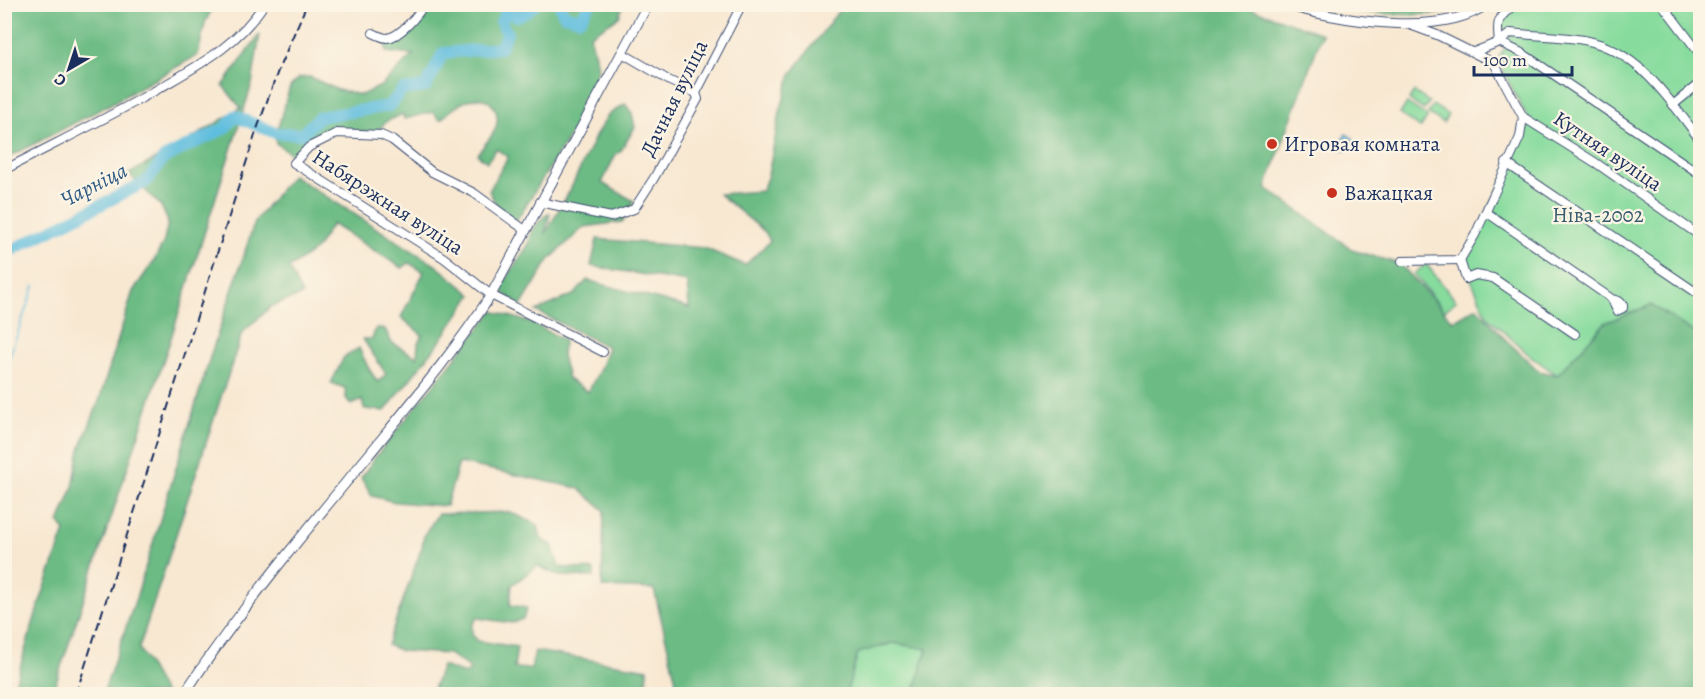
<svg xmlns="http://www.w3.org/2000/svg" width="1705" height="699" font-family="Alegreya,serif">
<rect width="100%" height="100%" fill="#fcf5e5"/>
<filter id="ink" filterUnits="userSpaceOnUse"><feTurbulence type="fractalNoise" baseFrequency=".0167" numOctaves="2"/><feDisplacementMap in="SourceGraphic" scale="12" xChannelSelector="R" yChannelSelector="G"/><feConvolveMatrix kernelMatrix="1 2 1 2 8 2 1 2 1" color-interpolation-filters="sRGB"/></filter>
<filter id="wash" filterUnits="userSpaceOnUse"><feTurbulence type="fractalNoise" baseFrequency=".008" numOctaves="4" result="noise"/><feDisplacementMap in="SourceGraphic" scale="24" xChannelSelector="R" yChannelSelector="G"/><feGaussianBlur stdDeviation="1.35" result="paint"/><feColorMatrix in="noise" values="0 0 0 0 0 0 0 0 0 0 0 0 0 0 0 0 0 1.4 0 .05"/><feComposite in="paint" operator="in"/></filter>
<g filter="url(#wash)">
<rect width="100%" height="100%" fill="#f8e8d2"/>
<!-- green -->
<g fill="#86db9d" stroke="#50857e" stroke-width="1.5">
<path d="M1520,5H1700V337L1651,305L1605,323L1557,375L1528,354L1487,316L1463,261L1510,165L1529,120L1497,60L1505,48L1511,30L1500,29V21Z"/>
<path d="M1414,92L1429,102L1424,110L1409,100Z"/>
<path d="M1407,103L1428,117L1420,128L1400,114Z"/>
<path d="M1433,105L1448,115L1443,123L1428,113Z"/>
<path d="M1426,264L1456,301L1444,311L1414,274Z"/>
<path d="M893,643L927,648L914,694H846L858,653Z"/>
</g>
<!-- forest -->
<g fill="#6cbb84" stroke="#447571" stroke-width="1.5">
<path d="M5,4H214V5L205,23L198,55L107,106L5,159Z"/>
<path d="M430,5H623L619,17L590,35L598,68L593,88L581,101L574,129L516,221L498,208L489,191L508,157L496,149L487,162L477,154C483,146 493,137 496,127C501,111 490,95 472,99C460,102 449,112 440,120L433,112L404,119L403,114L385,122L377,133L334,128L313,140L293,155L276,143L275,137L290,87L299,78L310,77L338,90L361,95L381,86L413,55L386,52V43L423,22Z"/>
<path d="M843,5H1241L1322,34L1266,188L1355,251L1400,264L1453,321L1477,307L1504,338L1539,371L1557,375L1605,323L1651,305L1700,336V694H914L927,649L893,643L858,653L846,694H679L654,589L602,587L604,510L578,488L459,463L446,506L395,502L372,496L361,478L373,460L493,311L532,323L564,340L562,355L568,379L588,392L600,369L608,347L536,311L575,294L587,280L689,308L687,282L591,266L597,239L704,248L745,265L770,241L765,232L719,194L762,191L768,175L780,112L791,74Z"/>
<path d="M1325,5H1468C1437,22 1359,13 1325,5Z"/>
<path d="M260,34L252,84L170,341L52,694H12L38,607L65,531L59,523L73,487L80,449L99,401L133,291L154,261L164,241L168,222L161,206L129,174L186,142L241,108L223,86Z"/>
<path d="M625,104L632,113L635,127L620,152L616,154L602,183L634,201L622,222L584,227L549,260L521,306L499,290L529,244C530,232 539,218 550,213L545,234L570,190L596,135L608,115Z"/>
<path d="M292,175L437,266L472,295L438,344L385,411L364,409L362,400L351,405L346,398L345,388L331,383L344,357L359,348L369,369L378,382L386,374L363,339H372L376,328L385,329L392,343L417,357L418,343L422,335L401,317L424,272L409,263L402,268L332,224L316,249L289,268L302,295L272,306L242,333L139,648L165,694H103L136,598L211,354L255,221Z"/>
<path d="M510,512L538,525L541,539L552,545L559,567L594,570V577L559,576L538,566L512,585L510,605L527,608L523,619L512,623L477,618L472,625V634L478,641L517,647L514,668L531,669L535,651L648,669L645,694H431L442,666L465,674L471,669L449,654L401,651L387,645L422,547L424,535L438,514Z"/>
</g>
<!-- water -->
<path fill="#5fbdde" stroke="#3d769e" stroke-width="1.5" d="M1346,134L1354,139L1345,151L1338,146Z"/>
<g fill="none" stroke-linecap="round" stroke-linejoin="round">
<!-- stream -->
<path stroke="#5fbdde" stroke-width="2" d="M4,372L34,286"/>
<!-- river -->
<g stroke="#5fbdde" stroke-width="12">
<path d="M559,4L564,15L580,19L590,4"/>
<path d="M4,254L146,182L164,158L225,128L235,116L276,133L302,134L319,117L389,106L403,90L426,87L443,53L500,48L507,33L501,22L507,10L517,16L526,12L535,4"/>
</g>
</g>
</g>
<g filter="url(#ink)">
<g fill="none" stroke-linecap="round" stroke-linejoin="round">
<defs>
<g id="minor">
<path d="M1515,4C1498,18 1496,20 1499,42L1522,53L1700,174"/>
<path d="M1662,4L1700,54"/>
<path d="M373,33C377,35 383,38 387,38C400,37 419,14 424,4"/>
<path d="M1474,52L1499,42L1511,33C1535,36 1560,36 1584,40C1638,50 1670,100 1700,140"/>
<path d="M622,53L670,81L696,93"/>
<path d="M1673,105L1700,83"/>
<path d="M1523,117L1596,163L1700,236"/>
<path d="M1506,163L1700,295"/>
<path d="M4,170C56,143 108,118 158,89C199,65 238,45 264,4"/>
<path d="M540,202L611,217L634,209L654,178L698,99L696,93L742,4"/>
<path d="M1486,212L1612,299L1617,311L1623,308V305L1619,301L1612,299"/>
<path d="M525,230L474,193L432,172L392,140L381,135L337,133L309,147L294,163L444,258L491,295L603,352"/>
<path d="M1460,260L1466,279L1476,275L1493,278L1575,334"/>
<path d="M1402,261L1460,260L1475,235L1520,137L1523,117L1494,63L1437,35L1410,25"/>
</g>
<g id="tertiary">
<path d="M1285,4C1335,21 1443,38 1487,4"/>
<path d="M184,694C239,611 303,534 367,457C410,404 454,352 491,295L648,4"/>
</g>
</defs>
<!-- minor casing -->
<use href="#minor" stroke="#3c4b6f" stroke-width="10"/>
<!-- tertiary casing -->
<use href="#tertiary" stroke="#3c4b6f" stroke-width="11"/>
<!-- minor -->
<use href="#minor" stroke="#fff" stroke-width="8"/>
<!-- tertiary -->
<use href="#tertiary" stroke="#fff" stroke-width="9"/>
<!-- rail -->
<path stroke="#1b2f5e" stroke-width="2" stroke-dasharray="9 4.5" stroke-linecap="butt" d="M76,694L256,132L279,68L307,4"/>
</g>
</g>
<!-- markers -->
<g fill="#c8321e" stroke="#fcf5e5" stroke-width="2">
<circle cx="1272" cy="144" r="6"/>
<circle cx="1332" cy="193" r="6"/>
</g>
<g text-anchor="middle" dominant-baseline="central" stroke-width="4.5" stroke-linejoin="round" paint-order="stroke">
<!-- street labels -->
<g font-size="21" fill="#1b2f5e" stroke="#fcf5e5">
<text transform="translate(674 98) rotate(-64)">Дачная вуліца</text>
<text transform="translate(1608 151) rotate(34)">Кутняя вуліца</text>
<text transform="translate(388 202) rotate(33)">Набярэжная вуліца</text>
</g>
<!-- poi labels -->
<g font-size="21" fill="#1b2f5e" stroke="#fcf5e5" text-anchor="start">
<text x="1284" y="144">Игровая комната</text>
<text x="1344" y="193">Важацкая</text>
</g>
<!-- park labels -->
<g font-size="21" fill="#365a6e" stroke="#fcf5e5">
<text x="1598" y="215">Ніва-2002</text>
</g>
<!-- water labels -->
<g font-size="22" font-style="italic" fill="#2f5a84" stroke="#fcf5e5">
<text transform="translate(94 185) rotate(-27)">Чарніца</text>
</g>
</g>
<!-- margin -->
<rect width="1705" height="699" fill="none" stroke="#fcf5e5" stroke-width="24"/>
<!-- north arrow -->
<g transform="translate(69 69) rotate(219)" stroke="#fcf5e5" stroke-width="4.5" paint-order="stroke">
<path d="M0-4.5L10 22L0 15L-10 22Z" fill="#1b2f5e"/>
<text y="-9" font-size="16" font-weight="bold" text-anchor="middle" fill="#1b2f5e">С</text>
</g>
<!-- scale -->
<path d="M1474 66v9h98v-9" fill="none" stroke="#1b2f5e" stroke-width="3"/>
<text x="1483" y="66" font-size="18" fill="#1b2f5e" stroke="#fcf5e5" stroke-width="4.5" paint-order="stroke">100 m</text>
</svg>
